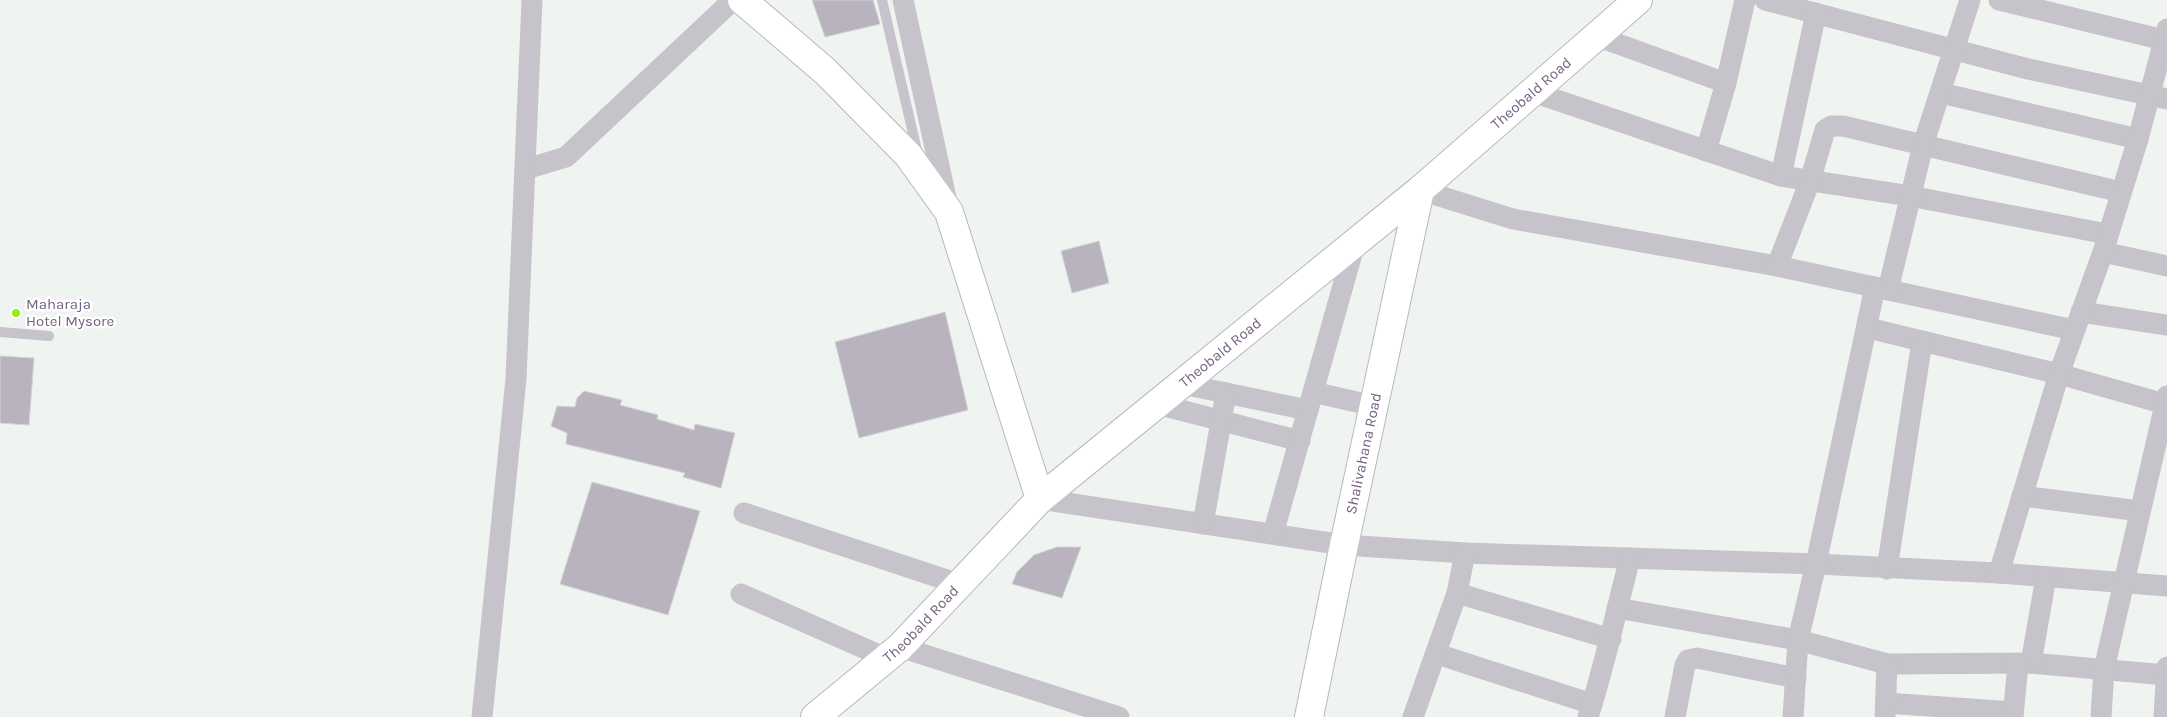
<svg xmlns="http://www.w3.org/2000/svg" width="2167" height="717" font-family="Karla,sans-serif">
<rect width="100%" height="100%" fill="#eff4f0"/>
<!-- building -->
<g fill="#b8b3be" stroke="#d2d5d3">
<path d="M812,0H873L880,24L825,37Z"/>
<path d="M1099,241L1109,283L1072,293L1061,251Z"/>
<path d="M945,312L968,410L859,438L835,342Z"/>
<path d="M0,356L34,358L29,425L0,423Z"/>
<path d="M584,391L622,400L620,405L658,415L657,419L694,430L695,424L735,433L721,488L683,477L685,473L566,444L567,433L551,426L557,406L575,407L577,398Z"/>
<path d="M592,482L700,511L668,615L560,584Z"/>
<path d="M1057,547H1081L1062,598L1012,584L1017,572L1034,555Z"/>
</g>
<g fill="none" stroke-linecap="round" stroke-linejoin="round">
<defs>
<g id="secondary">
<path d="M742,0L825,71L908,155L949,212L1040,499"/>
<path id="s1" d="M815,717L900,647L1040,499L1420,190L1638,0"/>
<path id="s2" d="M1309,717L1344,545L1420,190"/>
</g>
</defs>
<!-- secondary casing -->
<use href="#secondary" stroke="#bbb5be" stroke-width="30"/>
<!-- lane -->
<g stroke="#c7c3ca" stroke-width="10">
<path d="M882,0L918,155"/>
<path d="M0,332L49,336"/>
</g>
<!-- street -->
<g stroke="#c7c3ca" stroke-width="21">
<path d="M903,0L948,207"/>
<path d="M1765,0L2028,69L2167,99"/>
<path d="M1999,0L2164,40"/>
<path d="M1596,36L1726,83"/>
<path d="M1533,92L1781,176L1910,196L2107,234"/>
<path d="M1941,93L2138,139"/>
<path d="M1706,151L1726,83L1745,0"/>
<path d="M526,169L566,157L733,0"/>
<path d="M1781,176L1816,13"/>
<path d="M1420,190L1513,219L1777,266L2074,330"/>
<path d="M2103,252L2167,266"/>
<path d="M1777,266L1810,181L1825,130L1831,126H1843L2121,192"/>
<path d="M1888,290L1923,145L1970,0"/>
<path d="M2081,312L2167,325"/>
<path d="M1868,328L2059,374L2165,404"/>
<path d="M1182,384L1308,410"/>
<path d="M1313,392L1374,406"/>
<path d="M1157,404L1300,441"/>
<path d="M2022,496L2140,511"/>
<path d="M1040,499L1344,545L1465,553L1816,564L1999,573L2167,586"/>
<path d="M744,513L959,584"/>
<path d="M1203,524L1226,393"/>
<path d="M1273,534L1355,243"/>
<path d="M1887,569L1922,341"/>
<path d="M1999,573L2059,374L2103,252L2138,139L2167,29"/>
<path d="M1457,593L1611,639"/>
<path d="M741,594L886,658"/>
<path d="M1617,608L1798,640L1887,664L2031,663L2167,675"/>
<path d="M900,647L1119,717"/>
<path d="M1437,654L1592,704"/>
<path d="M2031,663L2046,577"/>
<path d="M1886,703L2013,712"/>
<path d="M482,717L516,379L532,0"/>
<path d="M1413,717L1457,593L1465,553"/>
<path d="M1588,717C1605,665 1616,611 1630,558"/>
<path d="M1675,717L1685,665L1688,660L1697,658L1796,678"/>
<path d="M1793,717L1798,640L1816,564L1875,287"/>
<path d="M1885,717L1887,664"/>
<path d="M2013,717L2018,664"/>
<path d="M2101,717L2104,669L2167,396"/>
<path d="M2164,717L2167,667"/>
</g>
<!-- secondary -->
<use href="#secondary" stroke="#fff" stroke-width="28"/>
</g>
<!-- markers -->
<circle fill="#98eb18" stroke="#fff" stroke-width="2" cx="16" cy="313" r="5"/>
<g text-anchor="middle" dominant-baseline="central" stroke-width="5" stroke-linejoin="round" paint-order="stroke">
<!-- street labels -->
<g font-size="15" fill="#756182" stroke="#fff">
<text stroke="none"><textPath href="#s1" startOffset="951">Theobald Road</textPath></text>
<text stroke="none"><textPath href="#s1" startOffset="546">Theobald Road</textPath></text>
<text stroke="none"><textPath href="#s2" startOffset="269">Shalivahana Road</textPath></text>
<text stroke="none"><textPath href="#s1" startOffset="141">Theobald Road</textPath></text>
</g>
<!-- poi labels -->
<g font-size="15" fill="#756182" stroke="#fff" text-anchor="start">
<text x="26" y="304">Maharaja<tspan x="26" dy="17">Hotel Mysore</tspan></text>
</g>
</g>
</svg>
